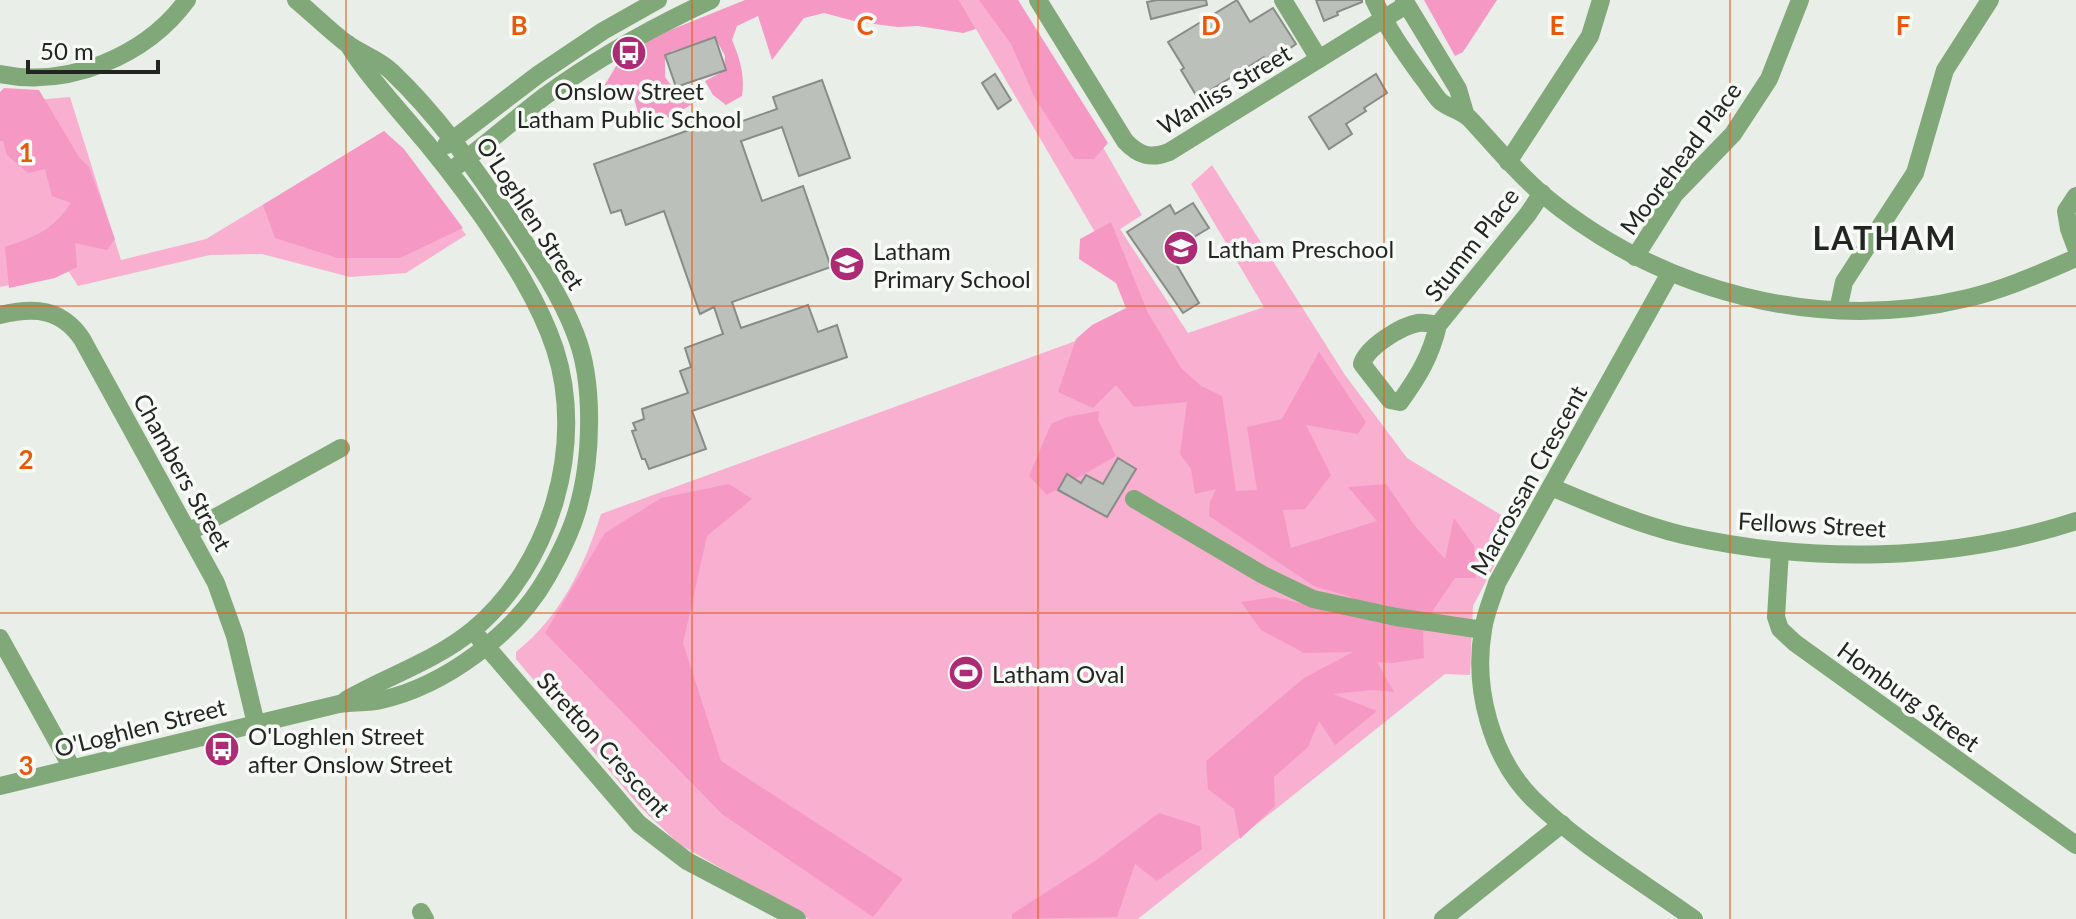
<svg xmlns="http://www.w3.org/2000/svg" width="2076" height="919" font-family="Lato,sans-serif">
<rect width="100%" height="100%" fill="#eaeee9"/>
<!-- green -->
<g fill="#f8afd0">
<path d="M959,0H1018L1142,215L1120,229L1188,333L1264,307L1191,184L1212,165L1345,375L1407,458L1516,524L1473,606L1470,675L1445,674L1138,919H809L679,844L639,806L516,659V652C561,616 584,567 601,514L1144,316Z"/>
<path d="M0,97L24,101L70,97L121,260L206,239L384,131L426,180L466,235L406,273L350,277L262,254L210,255L78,286L69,272L0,287Z"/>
</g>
<!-- forest -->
<g fill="#f599c4">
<path d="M745,0H959L976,29L963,33L918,26L898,27L858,22L824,13L804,18L772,60L758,16L737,26L732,40C740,59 745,75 742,96L726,105L713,95L705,81L724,71L725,56L716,39L672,51L665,58V77L674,89L692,84L700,99L670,118L651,112L640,120L630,84L619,89L603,88L622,56L668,31Z"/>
<path d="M979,0H1018L1108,143L1094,159H1074L1035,98L1011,44Z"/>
<path d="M1424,0H1497L1463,52L1455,56Z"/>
<path d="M4,88L39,90L79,157L89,167L115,239L107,250L75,243L77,267L55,278L9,288L5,247C35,237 53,230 71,203L52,196L45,169L28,173L7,155L3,141H0V92Z"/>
<path d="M384,131L404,149L463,228L400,258H338L275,238L263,205Z"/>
<path d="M1111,222L1148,313L1181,368L1201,386L1222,396L1236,491L1257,490L1247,427L1282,419L1319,352L1366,422L1358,434L1306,425L1331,475L1305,509L1283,510L1291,548L1377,521L1348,487L1386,484L1415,526L1445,559L1454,518L1474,546L1476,578H1455L1435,607L1423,631L1424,658L1393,663L1377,662L1394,692L1372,690L1333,694L1377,711L1335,745L1319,721L1308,747L1274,777L1275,806L1240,839L1234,809L1208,789L1206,761L1304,678L1353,652L1304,653L1261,630L1241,602L1274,597L1347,614L1351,597L1314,586L1209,516L1210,502L1216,489L1195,494L1191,469L1180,454L1187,402L1134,407L1116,385L1093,408L1058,392L1076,339L1092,325L1126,308L1116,283L1079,259L1080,239Z"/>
<path d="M1099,411L1098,420L1116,456L1047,495L1029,476L1051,424L1067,417Z"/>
<path d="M729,484L752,499L707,536L683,643L721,761L903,879L873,917L722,814L545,633L605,533L661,498Z"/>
<path d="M1159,813L1200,826L1202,849L1157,881L1135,864L1117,917L1012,919V914L1095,861Z"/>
</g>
<!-- building -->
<g fill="#bcc0bb" stroke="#888c87" stroke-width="2">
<path d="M1157,0H1206L1207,5L1151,19L1147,2Z"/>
<path d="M1237,0L1250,22L1273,8L1296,44L1276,58L1268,61L1264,57L1201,96L1196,95L1181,70L1184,68L1168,42Z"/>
<path d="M1316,0H1362V2L1337,12L1338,15L1324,21Z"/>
<path d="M715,37L726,70L676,87L665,55Z"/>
<path d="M995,74L1011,100L998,109L982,83Z"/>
<path d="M1376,74L1387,93L1364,108L1366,111L1346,124L1352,134L1329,149L1309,117Z"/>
<path d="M822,80L850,158L799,176L782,127L741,141L762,201L803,186L831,267L732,302L741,328L808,305L818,332L837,325L847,357L692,411L706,449L649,469L645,459H642L632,431L636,430L633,423L644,419L642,409L688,393L680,371L691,367L685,348L723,334L714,307L700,314L664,211L626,225L621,210L611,213L594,164L717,120L720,129L777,109L773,97Z"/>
<path d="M1193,203L1209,228L1169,252L1199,303L1183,313L1127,232L1170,205L1175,214Z"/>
<path d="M1118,458L1136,469L1107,517L1058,490L1067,474L1081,483L1086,475L1103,484Z"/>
</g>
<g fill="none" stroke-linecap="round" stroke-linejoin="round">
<!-- minor -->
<g stroke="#81a878" stroke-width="18">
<path d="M1038,0L1125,141C1139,156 1151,159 1169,152L1406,5"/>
<path d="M1283,0L1319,59"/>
<path d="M1374,0C1387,28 1404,52 1422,77C1428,84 1434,95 1440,101C1449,109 1462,110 1471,120C1494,145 1516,172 1542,194C1660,292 1818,334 1968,298C2006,289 2041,273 2076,258"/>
<path d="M1404,0L1458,89L1465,113"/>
<path d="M0,74C69,88 146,56 187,0"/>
<path d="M446,145L539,74L603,31L658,0"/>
<path d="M1508,162L1590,36L1601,0"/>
<path d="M458,165C488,143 516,118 545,96C597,58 653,27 711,0"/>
<path d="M2076,196L2066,211L2069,229L2076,248"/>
<path d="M1635,257L1675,194L1733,134L1769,79L1800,0"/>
<path d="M1670,273L1497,583C1492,599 1485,614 1483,630C1473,688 1491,757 1533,799C1579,844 1641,881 1694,919"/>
<path d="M1838,310L1844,282L1915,173L1945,70L1990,0"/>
<path d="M0,315C34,307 61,308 82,339L216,583L235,636L256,724"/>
<path d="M1438,325C1432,324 1424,322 1418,323C1401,326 1367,347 1362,364L1390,400L1400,402C1418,377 1431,356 1438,325L1528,214L1542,193"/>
<path d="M1551,487C1594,505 1638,524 1683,535C1811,564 1951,562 2076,521"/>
<path d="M1134,499L1263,575L1313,599L1396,617L1483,630"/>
<path d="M189,532L341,448"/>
<path d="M1780,551L1776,617L1780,629L1795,643L2076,845"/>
<path d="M0,638L72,768"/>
<path d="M479,638L639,824L687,861L797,919"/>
<path d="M346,700C388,676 435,661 473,630C551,565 586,445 555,349C539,301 510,257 482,216C459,183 434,151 407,120C386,95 365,72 348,44"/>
<path d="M0,786L339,704C352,702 368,703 381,700C444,686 515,634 547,577C559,556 570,535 577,511C592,461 595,382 575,333C558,289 531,252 505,213C471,163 436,114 392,72C379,59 361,54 346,43C329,30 313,14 296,0"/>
<path d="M421,912L425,919"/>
<path d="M1443,919L1562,824"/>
</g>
</g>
<!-- grid -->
<path fill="none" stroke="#e8590c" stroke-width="2" stroke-opacity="0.55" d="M346,0V919M692,0V919M1038,0V919M1384,0V919M1730,0V919M0,306H2076M0,613H2076"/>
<!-- icons -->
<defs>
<symbol id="bus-disc" viewBox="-11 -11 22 22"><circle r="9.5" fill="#ad2a75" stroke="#f7fbf6"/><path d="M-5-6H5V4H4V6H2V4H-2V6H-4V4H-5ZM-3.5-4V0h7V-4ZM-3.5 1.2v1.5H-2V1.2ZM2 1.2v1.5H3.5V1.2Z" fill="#fff"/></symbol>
<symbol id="school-disc" viewBox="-11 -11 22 22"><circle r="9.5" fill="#ad2a75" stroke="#f7fbf6"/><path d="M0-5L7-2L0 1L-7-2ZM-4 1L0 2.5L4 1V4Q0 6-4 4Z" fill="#fff"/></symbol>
<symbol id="stadium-disc" viewBox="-11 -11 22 22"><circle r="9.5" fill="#ad2a75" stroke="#f7fbf6"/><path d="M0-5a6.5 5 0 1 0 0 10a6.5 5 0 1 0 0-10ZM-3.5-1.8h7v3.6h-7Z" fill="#fff"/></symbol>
</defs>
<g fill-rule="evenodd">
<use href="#bus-disc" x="609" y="33" width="40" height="40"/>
<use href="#school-disc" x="1161" y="228" width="40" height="40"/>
<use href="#school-disc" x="827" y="244" width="40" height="40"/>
<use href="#stadium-disc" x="946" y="653" width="40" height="40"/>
<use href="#bus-disc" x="202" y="729" width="40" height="40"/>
</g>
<g text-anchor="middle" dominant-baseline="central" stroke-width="7" stroke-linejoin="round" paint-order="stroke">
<!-- street labels -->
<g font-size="24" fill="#232523" stroke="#f7fbf6">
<text transform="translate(1224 89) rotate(-31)">Wanliss Street</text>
<text transform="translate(1680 158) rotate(-53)">Moorehead Place</text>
<text transform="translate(531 213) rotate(57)">O'Loghlen Street</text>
<text transform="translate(1471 244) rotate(-52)">Stumm Place</text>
<text transform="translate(183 472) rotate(61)">Chambers Street</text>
<text transform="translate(1528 480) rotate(-61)">Macrossan Crescent</text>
<text transform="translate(1812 524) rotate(3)">Fellows Street</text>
<text transform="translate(1909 696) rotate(36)">Homburg Street</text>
<text transform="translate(140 727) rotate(-14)">O'Loghlen Street</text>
<text transform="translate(604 744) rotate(48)">Stretton Crescent</text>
</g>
<!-- poi labels -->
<g font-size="24" fill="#232523" stroke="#f7fbf6" text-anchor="start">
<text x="629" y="90" text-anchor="middle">Onslow Street<tspan x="629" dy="28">Latham Public School</tspan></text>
<text x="1207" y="248">Latham Preschool</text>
<text x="873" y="250">Latham<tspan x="873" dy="28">Primary School</tspan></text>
<text x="992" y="673">Latham Oval</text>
<text x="248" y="735">O'Loghlen Street<tspan x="248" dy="28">after Onslow Street</tspan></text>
</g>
<!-- district labels -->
<g font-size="32" font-weight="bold" letter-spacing="2" fill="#232523" stroke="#f7fbf6">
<text x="1885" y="237">LATHAM</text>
</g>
</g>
<g font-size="26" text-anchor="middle" font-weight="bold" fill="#e8590c" stroke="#f7fbf6" stroke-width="7" stroke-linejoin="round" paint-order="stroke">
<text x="519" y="35">B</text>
<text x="865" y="35">C</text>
<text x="1211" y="35">D</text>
<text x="1557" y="35">E</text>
<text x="1903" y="35">F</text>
<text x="26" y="162">1</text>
<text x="26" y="469">2</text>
<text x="26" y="775">3</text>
</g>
<!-- scale -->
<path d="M28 60v12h130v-12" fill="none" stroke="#232523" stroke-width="4"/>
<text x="40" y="60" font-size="24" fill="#232523" stroke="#f7fbf6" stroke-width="6" paint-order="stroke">50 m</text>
</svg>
